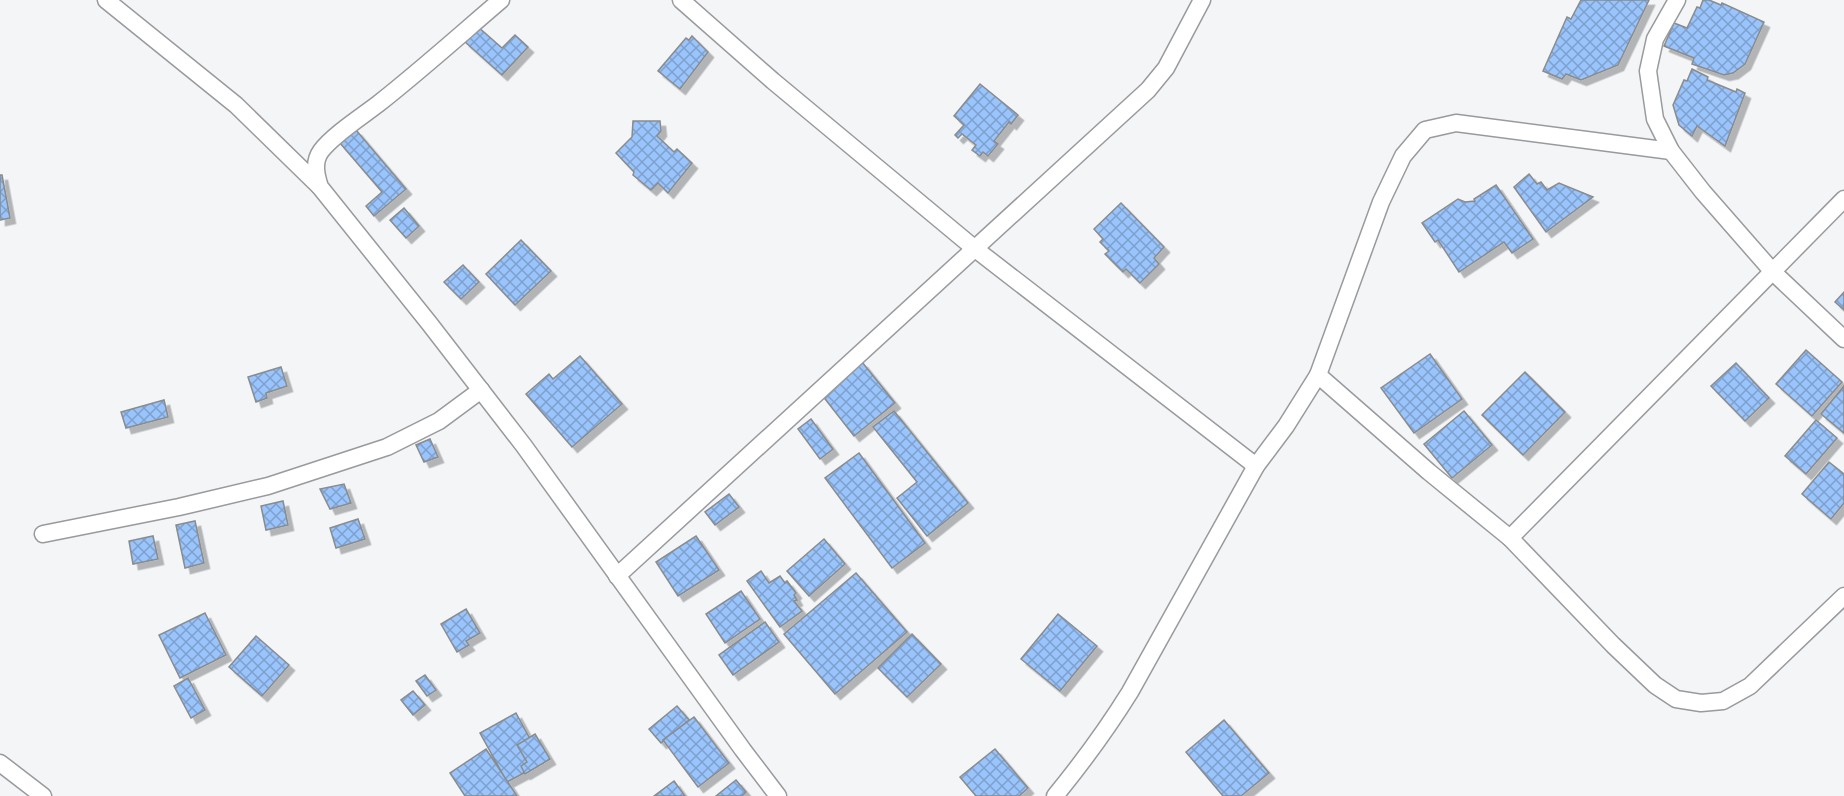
<svg xmlns="http://www.w3.org/2000/svg" width="1844" height="796" font-family="Roboto,sans-serif">
<defs>
<pattern id="building-cross-hatch" width="8" height="8" patternUnits="userSpaceOnUse" patternTransform="scale(1.5)"><rect width="8" height="8" fill="#9ac4fc"/><path d="M0 0l8 8M0 8l8-8" fill="none" stroke="#7ea0cd"/></pattern>
<filter id="shadow"><feDropShadow dx="5.5" dy="5.5" stdDeviation="0" flood-color="#0004"/></filter>
</defs>
<rect width="100%" height="100%" fill="#f3f5f7"/>
<!-- building -->
<g fill="url(#building-cross-hatch)" stroke="#898b8d" stroke-width="1.5" filter="url(#shadow)">
<path d="M1581,0H1649L1618,65L1581,80L1566,74L1562,79L1543,71L1567,17L1571,19Z"/>
<path d="M1703,0H1709L1721,5L1722,3L1764,22L1745,64L1733,73L1724,75L1692,64L1694,58L1664,46L1674,23L1687,28L1697,7L1700,8Z"/>
<path d="M477,26L502,48L515,35L528,47L502,75L464,41Z"/>
<path d="M692,36L708,52L680,89L658,71L686,38L689,40Z"/>
<path d="M1692,69L1708,77L1707,80L1736,92L1737,89L1745,93L1725,146L1697,126L1692,136L1679,125L1673,105L1684,80L1687,81Z"/>
<path d="M980,84L1018,115L1011,124L1009,122L994,141L998,144L988,156L983,152L980,156L972,150L976,145L962,134L958,138L955,135L964,125L954,116Z"/>
<path d="M633,121H660L661,131L657,136L674,152L677,149L692,163L668,193L658,183L651,190L633,175L634,172L616,153L632,137Z"/>
<path d="M356,130L406,189L374,216L366,206L382,192L340,143Z"/>
<path d="M1529,174L1537,184L1541,182L1547,190L1559,183L1593,197L1546,232L1514,187Z"/>
<path d="M0,175H2L10,218L0,220Z"/>
<path d="M1496,185L1533,239L1512,253L1504,242L1459,272L1438,240L1435,242L1422,223L1458,199L1465,202L1475,201L1474,199Z"/>
<path d="M1121,203L1164,247L1154,258L1159,264L1140,283L1126,269L1123,272L1105,254L1109,251L1100,242L1103,239L1094,229Z"/>
<path d="M404,208L419,226L406,238L390,220Z"/>
<path d="M521,240L551,271L515,305L486,274Z"/>
<path d="M463,265L479,282L461,299L444,282Z"/>
<path d="M1844,292V310L1835,302Z"/>
<path d="M1806,350L1842,382L1812,416L1776,384Z"/>
<path d="M1430,354L1462,399L1414,433L1381,388Z"/>
<path d="M580,356L622,404L572,447L526,394L549,374L553,379Z"/>
<path d="M862,362L895,403L854,436L822,395Z"/>
<path d="M1736,363L1769,398L1745,421L1711,386Z"/>
<path d="M281,367L287,386L266,393L267,398L256,402L248,377Z"/>
<path d="M1525,372L1565,412L1523,455L1482,415Z"/>
<path d="M1844,386V433L1821,414Z"/>
<path d="M164,400L168,417L126,428L121,412Z"/>
<path d="M894,411L968,503L927,536L897,498L917,482L873,427Z"/>
<path d="M1464,411L1492,445L1452,478L1424,444Z"/>
<path d="M811,419L833,449L820,459L798,429Z"/>
<path d="M1816,420L1837,438L1806,474L1785,456Z"/>
<path d="M430,439L438,457L424,462L416,445Z"/>
<path d="M859,453L925,543L892,568L825,478Z"/>
<path d="M1829,462L1844,474V503L1831,519L1802,494Z"/>
<path d="M344,484L351,503L330,509L320,489Z"/>
<path d="M729,494L739,507L715,525L705,512Z"/>
<path d="M283,501L288,525L266,530L261,506Z"/>
<path d="M358,519L365,539L336,548L330,528Z"/>
<path d="M195,521L204,563L185,568L176,525Z"/>
<path d="M153,536L158,559L133,564L129,541Z"/>
<path d="M696,536L719,570L678,596L656,562Z"/>
<path d="M824,539L845,564L809,596L787,571Z"/>
<path d="M761,571L769,583L780,576L785,583L787,581L796,593L794,595L797,600L794,601L802,611L780,627L747,581Z"/>
<path d="M856,573L907,632L835,694L784,634Z"/>
<path d="M741,591L760,619L725,643L706,614Z"/>
<path d="M466,609L480,633L466,641L469,645L457,652L441,624Z"/>
<path d="M205,613L226,655L180,678L159,635Z"/>
<path d="M1058,614L1097,646L1060,691L1021,659Z"/>
<path d="M765,622L779,642L733,675L719,655Z"/>
<path d="M912,634L941,664L907,697L878,668Z"/>
<path d="M256,636L289,665L262,696L229,667Z"/>
<path d="M425,675L436,690L427,696L416,681Z"/>
<path d="M188,678L205,710L191,718L174,686Z"/>
<path d="M413,691L425,705L413,715L401,700Z"/>
<path d="M677,706L689,720L661,743L649,729Z"/>
<path d="M516,713L543,763L507,782L480,733Z"/>
<path d="M694,717L729,763L698,787L663,740Z"/>
<path d="M1224,720L1269,773L1241,796H1223L1186,752Z"/>
<path d="M535,734L550,759L525,774L521,766L527,762L517,745Z"/>
<path d="M486,749L517,796H465L450,773Z"/>
<path d="M995,749L1028,788L1019,796H976L960,777Z"/>
<path d="M736,780L746,792L742,796H716Z"/>
<path d="M674,781L685,796H654Z"/>
</g>
<g fill="none" stroke-linecap="round" stroke-linejoin="round">
<defs>
<g id="minor">
<path d="M106,0L236,105L319,186"/>
<path d="M501,0C460,35 420,71 378,104C361,117 333,135 321,151C313,162 316,175 320,187L429,323L524,446L743,750L778,796"/>
<path d="M681,0L773,81L974,248L1256,466"/>
<path d="M1677,0L1655,39L1648,71L1655,119L1671,151L1703,192L1773,272L1844,339"/>
<path d="M1318,375L1381,202L1403,156L1425,130L1456,123L1671,151"/>
<path d="M43,534L179,507L268,486L387,447L439,421L481,390"/>
<path d="M1510,538L1844,199"/>
<path d="M617,576L1148,90L1166,68L1202,0"/>
<path d="M0,763L43,796"/>
<path d="M1055,796C1082,763 1107,729 1130,692L1256,466L1286,426L1318,375L1429,472L1510,538L1613,645L1655,685L1676,699L1701,703L1723,701L1750,686L1844,596"/>
</g>
</defs>
<!-- minor casing -->
<use href="#minor" stroke="#989a9d" stroke-width="19"/>
<!-- minor -->
<use href="#minor" stroke="#fff" stroke-width="16"/>
</g>
</svg>
